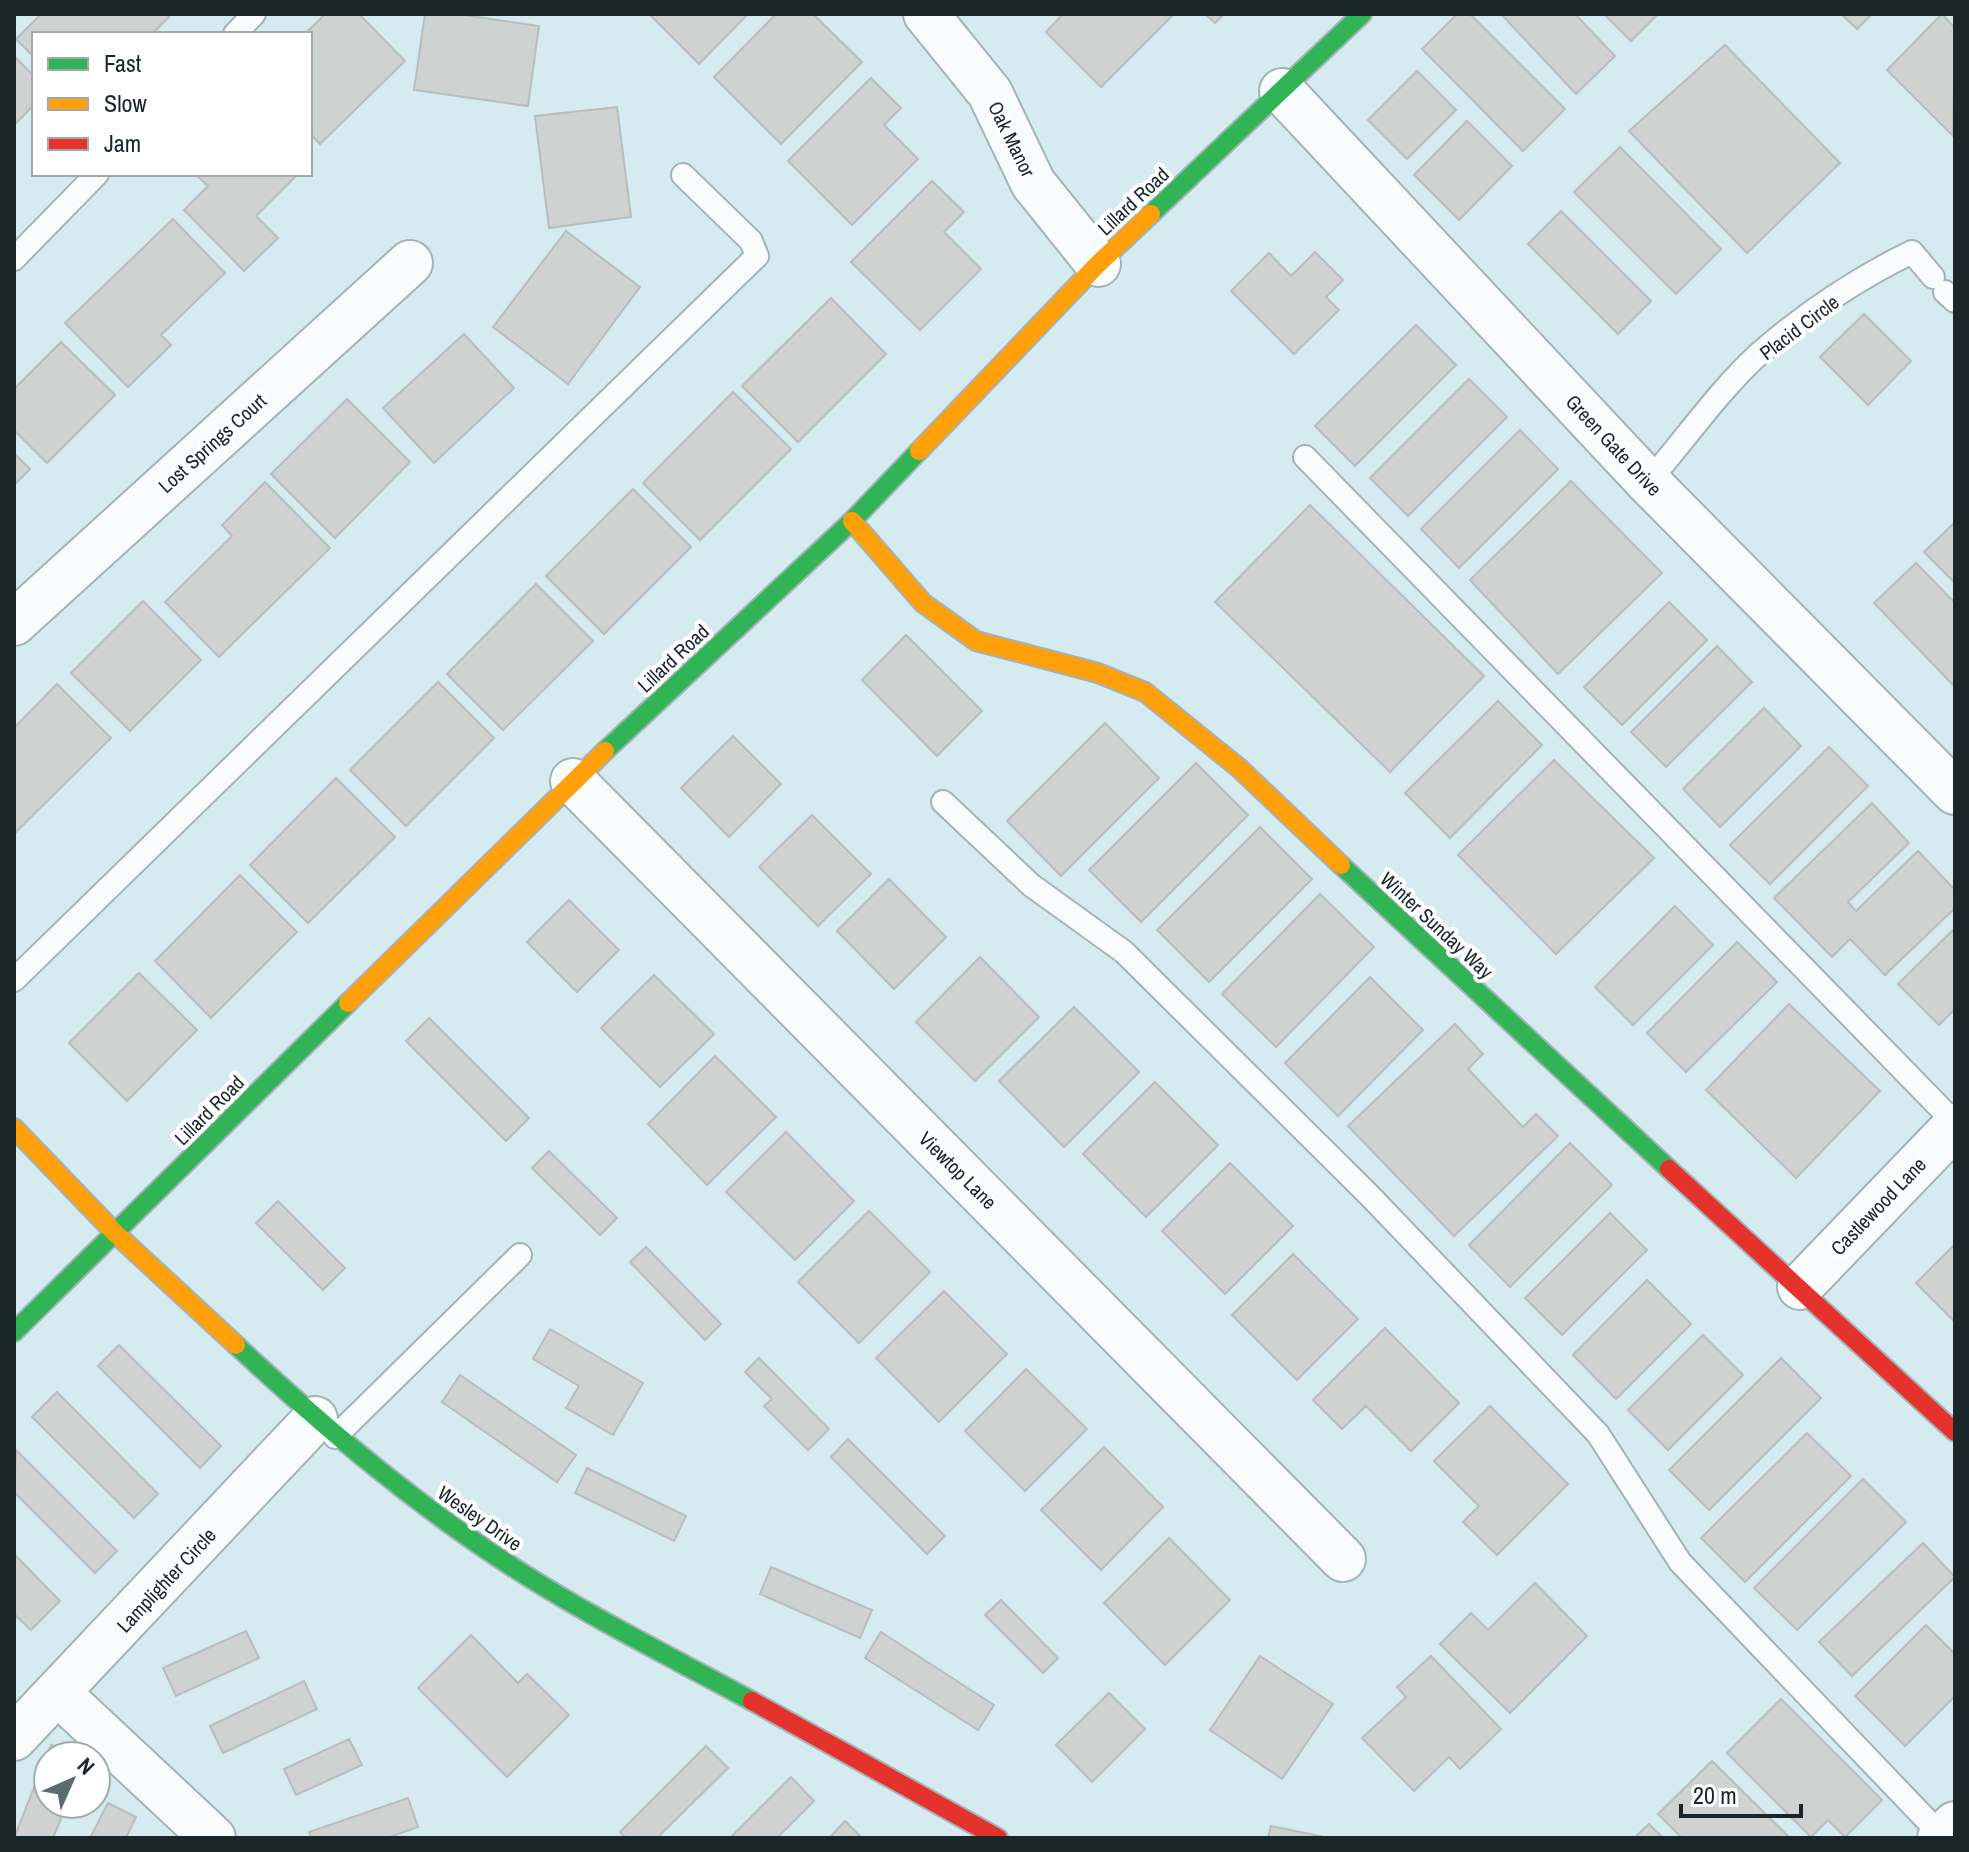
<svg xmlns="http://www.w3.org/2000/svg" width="1969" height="1852" font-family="'Archivo Narrow',sans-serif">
<rect width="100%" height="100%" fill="#d6ebf0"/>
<!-- building -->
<g fill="#ced2d1" stroke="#b8bcbc" stroke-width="2">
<path d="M41,14H166L169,17L152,34H34V57L16,39Z"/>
<path d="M325,14H359L405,61L320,144L310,134V34H305Z"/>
<path d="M425,14H457L539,26L528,106L414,90Z"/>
<path d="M649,14H748L699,64Z"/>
<path d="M776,14H813L862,62L781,144L714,77Z"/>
<path d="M1063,14H1174L1101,87L1046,32Z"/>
<path d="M1205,14H1224L1215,23Z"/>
<path d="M1457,14H1470L1565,109L1523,151L1422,49Z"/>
<path d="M1501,14H1575L1615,56L1576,94Z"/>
<path d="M1604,14H1658L1631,41Z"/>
<path d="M1841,14H1872L1857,29Z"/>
<path d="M1942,14L1955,28L1953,136L1887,70Z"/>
<path d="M1725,45L1840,163L1747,253L1629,131Z"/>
<path d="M14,56L34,76V105L14,125Z"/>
<path d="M1417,71L1456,110L1407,159L1368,120Z"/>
<path d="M871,78L901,108L884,125L918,159L852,225L788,161Z"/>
<path d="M617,107L631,217L549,228L535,116Z"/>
<path d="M1467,121L1512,166L1459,220L1414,175Z"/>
<path d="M1620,147L1721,249L1676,294L1574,192Z"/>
<path d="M195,174H298L256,216L278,238L244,271L184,210L208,186Z"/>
<path d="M932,181L964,212L944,232L981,269L920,330L851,262Z"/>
<path d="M1561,211L1651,301L1618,334L1528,244Z"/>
<path d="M173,219L225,273L161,335L171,345L128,387L65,323Z"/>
<path d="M566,231L640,287L568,384L493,327Z"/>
<path d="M1315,252L1343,280L1326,297L1339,310L1294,354L1231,291L1269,253L1291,276Z"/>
<path d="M831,298L886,354L798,442L742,386Z"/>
<path d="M1864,314L1911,361L1868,405L1820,357Z"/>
<path d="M1416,325L1456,365L1355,466L1315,426Z"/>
<path d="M464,334L514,388L434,463L383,408Z"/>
<path d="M61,342L115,395L47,463L14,430V389Z"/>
<path d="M1469,379L1507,417L1408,516L1370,478Z"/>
<path d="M733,392L791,449L700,540L643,483Z"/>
<path d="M347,399L410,462L335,538L271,474Z"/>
<path d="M1520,430L1558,469L1459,568L1421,529Z"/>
<path d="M14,453L30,469L14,485Z"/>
<path d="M1571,481L1662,573L1558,674L1470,580Z"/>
<path d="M265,482L330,548L219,657L165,602L232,536L222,525Z"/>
<path d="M633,489L691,547L604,634L546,576Z"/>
<path d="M1310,505L1484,676L1390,772L1215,602Z"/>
<path d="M1955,522V583L1924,552Z"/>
<path d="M1916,563L1955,603V687L1874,603Z"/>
<path d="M536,584L593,641L503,730L447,674Z"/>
<path d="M143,601L201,660L130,731L71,673Z"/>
<path d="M1669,602L1707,640L1622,725L1584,687Z"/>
<path d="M906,635L982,711L937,756L862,680Z"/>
<path d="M1717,646L1752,682L1666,767L1631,732Z"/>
<path d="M438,682L494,738L406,826L350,770Z"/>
<path d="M57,684L111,738L14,834V728Z"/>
<path d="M1498,701L1542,745L1450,838L1405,793Z"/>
<path d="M1764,708L1801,746L1720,827L1683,789Z"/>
<path d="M1105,723L1159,778L1061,876L1007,821Z"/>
<path d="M733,736L781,784L729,837L681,788Z"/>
<path d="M1829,747L1868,786L1770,884L1730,845Z"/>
<path d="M1554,760L1654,858L1556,954L1458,855Z"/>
<path d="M1196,763L1248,815L1141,922L1089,870Z"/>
<path d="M336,778L395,837L308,923L250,865Z"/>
<path d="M1872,803L1909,843L1848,902L1856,911L1918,851L1955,890V908L1885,975L1850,939L1832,957L1774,898Z"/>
<path d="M812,815L871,874L818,926L759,867Z"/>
<path d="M1260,827L1312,879L1209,982L1157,930Z"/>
<path d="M240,875L297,932L211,1018L155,961Z"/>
<path d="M889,879L946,937L894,989L837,931Z"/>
<path d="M1320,894L1374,947L1276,1047L1222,994Z"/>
<path d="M569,900L619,950L577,992L527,942Z"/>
<path d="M1675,906L1713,945L1633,1025L1595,987Z"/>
<path d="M1955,928V1009L1939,1025L1898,984Z"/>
<path d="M1737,942L1777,982L1686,1072L1647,1033Z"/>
<path d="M980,957L1039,1017L975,1081L916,1022Z"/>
<path d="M139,973L197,1030L127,1101L69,1043Z"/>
<path d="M654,975L714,1034L660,1087L601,1028Z"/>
<path d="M1370,977L1423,1030L1338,1116L1285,1063Z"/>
<path d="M1789,1004L1880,1091L1796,1178L1706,1090Z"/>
<path d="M1074,1007L1139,1072L1064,1147L999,1081Z"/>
<path d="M429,1018L529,1118L506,1141L406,1041Z"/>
<path d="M1455,1024L1483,1054L1468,1069L1523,1127L1536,1114L1558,1136L1454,1236L1348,1126Z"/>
<path d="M715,1056L776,1117L707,1185L648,1124Z"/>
<path d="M1155,1082L1218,1145L1146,1217L1083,1154Z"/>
<path d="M786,1132L854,1201L795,1260L726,1192Z"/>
<path d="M1570,1143L1612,1185L1510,1287L1469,1245Z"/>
<path d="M549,1151L617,1218L600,1235L532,1168Z"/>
<path d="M1230,1163L1293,1226L1225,1294L1162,1231Z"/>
<path d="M278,1201L345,1268L323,1290L256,1223Z"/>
<path d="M869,1211L930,1272L859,1343L798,1282Z"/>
<path d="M1610,1213L1647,1250L1562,1335L1525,1298Z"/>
<path d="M1955,1244V1322L1916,1283Z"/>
<path d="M646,1247L721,1324L705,1340L630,1262Z"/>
<path d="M1293,1254L1358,1319L1297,1380L1232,1315Z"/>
<path d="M1647,1280L1691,1324L1616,1399L1573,1355Z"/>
<path d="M944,1291L1007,1354L939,1422L876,1358Z"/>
<path d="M1385,1328L1459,1403L1411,1451L1366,1406L1342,1429L1313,1400Z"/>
<path d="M550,1329L643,1383L613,1435L566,1408L579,1386L533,1359Z"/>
<path d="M1703,1335L1743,1375L1668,1450L1628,1410Z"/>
<path d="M119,1345L221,1446L200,1468L98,1366Z"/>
<path d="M759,1358L829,1429L808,1450L764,1406L772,1399L745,1372Z"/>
<path d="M1781,1358L1821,1398L1709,1510L1669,1470Z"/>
<path d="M1026,1369L1087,1429L1025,1491L965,1431Z"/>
<path d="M460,1375L576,1455L557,1482L442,1402Z"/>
<path d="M57,1392L158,1494L134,1518L32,1417Z"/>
<path d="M1490,1406L1568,1484L1497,1555L1463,1522L1479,1506L1434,1461Z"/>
<path d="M1807,1433L1851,1476L1745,1582L1701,1538Z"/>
<path d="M848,1439L945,1536L927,1554L831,1457Z"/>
<path d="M1104,1447L1163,1507L1101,1570L1041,1510Z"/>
<path d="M16,1450L117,1551L95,1573L14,1492Z"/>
<path d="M587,1468L686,1516L674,1541L575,1493Z"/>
<path d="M1863,1479L1906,1522L1797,1630L1754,1588Z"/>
<path d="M1169,1538L1230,1600L1165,1665L1104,1603Z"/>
<path d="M1923,1543L1955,1577L1852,1676L1819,1642Z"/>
<path d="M14,1554L60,1601L31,1630L14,1614Z"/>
<path d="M771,1567L872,1610L860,1638L760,1594Z"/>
<path d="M1535,1583L1587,1636L1510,1713L1440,1644L1471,1613L1488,1630Z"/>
<path d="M1001,1600L1058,1658L1043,1673L985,1615Z"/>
<path d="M1926,1625L1955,1654V1696L1905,1746L1855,1696Z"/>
<path d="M246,1631L259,1658L176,1696L163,1668Z"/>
<path d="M881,1632L994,1705L978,1730L865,1658Z"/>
<path d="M471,1635L518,1683L527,1674L569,1715L507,1777L418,1688Z"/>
<path d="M1260,1656L1333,1704L1282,1779L1210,1730Z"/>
<path d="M1431,1656L1501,1729L1460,1769L1449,1757L1414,1791L1362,1738L1406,1697L1397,1687Z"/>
<path d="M304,1681L317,1709L223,1753L210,1726Z"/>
<path d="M1109,1693L1145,1729L1092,1782L1056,1745Z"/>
<path d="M1781,1699L1882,1800L1845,1837L1828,1820L1811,1837L1727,1753Z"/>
<path d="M349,1739L362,1765L296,1795L284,1769Z"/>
<path d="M51,1745L79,1756H48V1804H67L53,1838H14Z"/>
<path d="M706,1746L728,1768L657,1838H626L620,1832Z"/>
<path d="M1712,1761L1790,1838H1682L1658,1814Z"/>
<path d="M791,1777L814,1801L777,1838H730Z"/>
<path d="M408,1798L418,1827L387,1838H311L309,1832Z"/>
<path d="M108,1803L136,1817L126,1838H90Z"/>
<path d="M845,1821L862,1838H829Z"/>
<path d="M1649,1824L1663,1838H1634Z"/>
<path d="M1271,1826L1329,1838H1268Z"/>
</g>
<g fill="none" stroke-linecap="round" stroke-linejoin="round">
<defs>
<g id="lane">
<path d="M235,34L254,14"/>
<path d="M14,259L97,174"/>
<path d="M1945,292L1955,301"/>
<path d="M1305,457L1955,1123"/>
<path d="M1648,482C1684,441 1720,389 1760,353C1804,314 1860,277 1912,252L1933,277"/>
<path d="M943,802L1031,885L1124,952L1370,1196L1598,1434L1680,1562L1942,1836"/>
<path d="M14,980L757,256L751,241L683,175"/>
<path d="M335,1437L520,1255"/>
</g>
<g id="street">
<path d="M926,14L990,93L1033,183L1098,264"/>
<path d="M1282,91L1648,482L1955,792"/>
<path d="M14,623L410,263"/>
<path d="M573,781L1343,1559"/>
<path d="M1800,1287L1955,1126"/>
<path d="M59,1694L213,1838"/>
<path d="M14,1738L315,1419"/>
<path d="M1940,1838L1955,1824"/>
</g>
<g id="fast">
<path d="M1151,214L1362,14"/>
<path d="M605,751L852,521L919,451"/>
<path d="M1341,865L1669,1169"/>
<path d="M14,1332L348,1003"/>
<path d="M236,1345C326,1429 418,1507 522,1573C596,1620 675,1659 752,1701"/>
</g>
<g id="slow">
<path d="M919,451L1098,264L1151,214"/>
<path d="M852,521L923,603L976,641L1098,673L1145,692L1239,768L1341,865"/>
<path d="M348,1003L605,751"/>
<path d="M14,1128L115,1233L236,1345"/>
</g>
<g id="jam">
<path d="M1669,1169L1955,1432"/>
<path d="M752,1701L998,1838"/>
</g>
</defs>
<!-- lane casing -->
<use href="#lane" stroke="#a3b3b7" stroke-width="26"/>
<!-- street casing -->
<use href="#street" stroke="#a3b3b7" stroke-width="48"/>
<!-- fast casing -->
<use href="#fast" stroke="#a3b3b7" stroke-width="22"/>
<!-- slow casing -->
<use href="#slow" stroke="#a3b3b7" stroke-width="22"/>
<!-- jam casing -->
<use href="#jam" stroke="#a3b3b7" stroke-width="22"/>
<!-- lane -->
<use href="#lane" stroke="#f9fcfd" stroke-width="22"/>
<!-- street -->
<use href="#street" stroke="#f9fcfd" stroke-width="44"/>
<!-- fast -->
<use href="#fast" stroke="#30b455" stroke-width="18"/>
<!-- slow -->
<use href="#slow" stroke="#ff9f0a" stroke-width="18"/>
<!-- jam -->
<use href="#jam" stroke="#e5322d" stroke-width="18"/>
</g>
<g text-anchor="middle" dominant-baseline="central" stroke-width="8" stroke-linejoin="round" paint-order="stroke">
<!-- street labels -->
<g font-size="20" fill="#19272b" stroke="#fff">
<text transform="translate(1012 139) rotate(64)">Oak Manor</text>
<text transform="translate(1133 201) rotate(-43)">Lillard Road</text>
<text transform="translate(1799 327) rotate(-37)">Placid Circle</text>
<text transform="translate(212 443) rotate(-42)">Lost Springs Court</text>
<text transform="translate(1614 445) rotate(47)">Green Gate Drive</text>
<text transform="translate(673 658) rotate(-43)">Lillard Road</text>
<text transform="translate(1437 925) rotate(43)">Winter Sunday Way</text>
<text transform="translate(209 1110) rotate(-45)">Lillard Road</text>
<text transform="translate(958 1170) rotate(45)">Viewtop Lane</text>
<text transform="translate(1878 1206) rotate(-46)">Castlewood Lane</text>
<text transform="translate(480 1518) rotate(35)">Wesley Drive</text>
<text transform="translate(166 1580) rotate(-47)">Lamplighter Circle</text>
</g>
</g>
<!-- border -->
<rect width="1969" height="1852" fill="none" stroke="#19272b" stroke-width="32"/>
<!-- legend -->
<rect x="32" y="32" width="280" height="144" fill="#ffffff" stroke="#a3a9aa" stroke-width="2"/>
<rect x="48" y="58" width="40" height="12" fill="#30b455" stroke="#a3a9aa" stroke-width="2"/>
<text x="104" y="72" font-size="24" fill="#19272b">Fast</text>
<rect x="48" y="98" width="40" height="12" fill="#ff9f0a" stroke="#a3a9aa" stroke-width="2"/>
<text x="104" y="112" font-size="24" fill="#19272b">Slow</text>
<rect x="48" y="138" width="40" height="12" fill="#e5322d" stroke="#a3a9aa" stroke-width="2"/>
<text x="104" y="152" font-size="24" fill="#19272b">Jam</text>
<!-- north arrow -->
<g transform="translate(72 1780) rotate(45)"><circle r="38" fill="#ffffff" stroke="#a3a9aa" stroke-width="2"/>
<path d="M0-6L14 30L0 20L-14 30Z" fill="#5b6c70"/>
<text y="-12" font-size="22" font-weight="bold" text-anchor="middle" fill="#19272b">N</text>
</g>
<!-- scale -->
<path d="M1681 1804v12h120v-12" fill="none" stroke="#19272b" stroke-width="4"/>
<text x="1693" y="1804" font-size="24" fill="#19272b" stroke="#ffffff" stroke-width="6" paint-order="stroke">20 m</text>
</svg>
